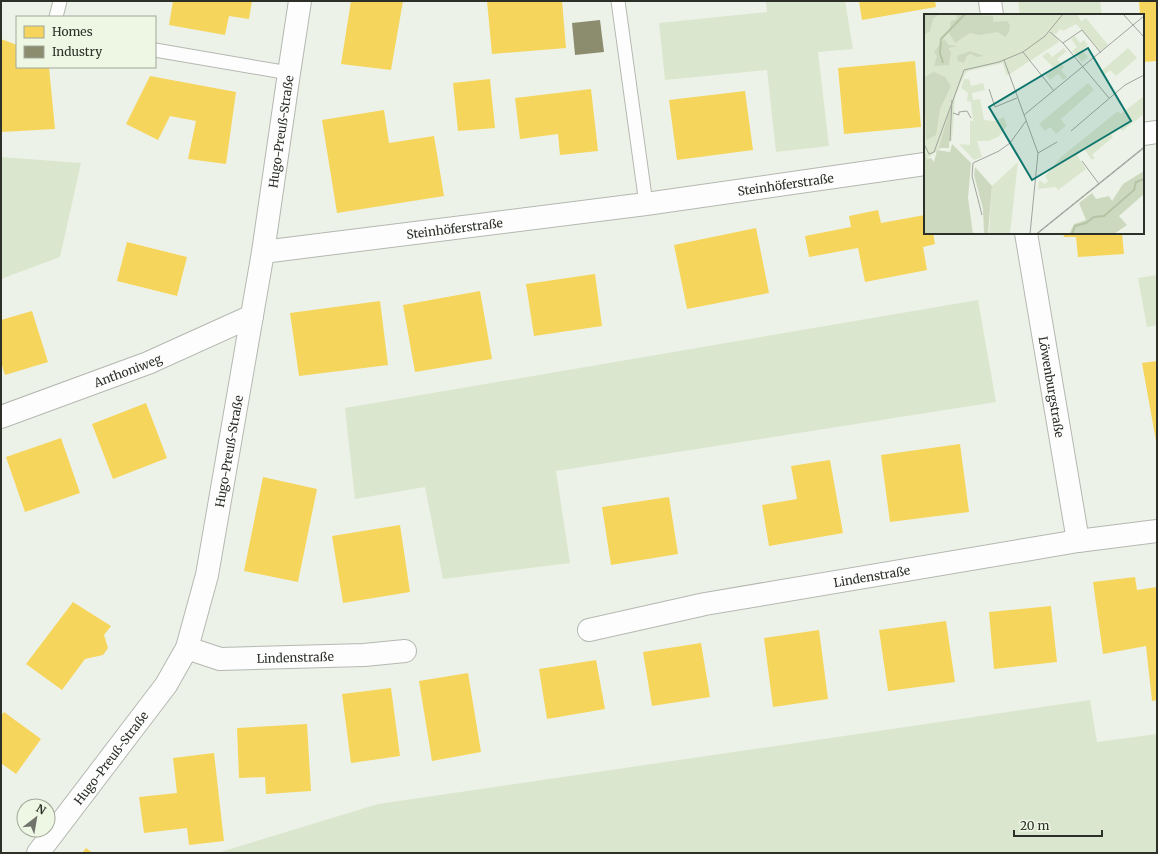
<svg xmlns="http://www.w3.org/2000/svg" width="1158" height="854" font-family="Merriweather,serif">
<rect width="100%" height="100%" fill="#edf2e8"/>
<!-- green -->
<g fill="#dbe6ce">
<path d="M766,1H845L853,49L818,52L829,146L776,152L767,70L665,80L659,23L767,12Z"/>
<path d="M1018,1H1100L1102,15H1020Z"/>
<path d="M1,157L81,163L60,257L1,279Z"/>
<path d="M1157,275V325L1147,327L1138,278Z"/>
<path d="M978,300L996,402L556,471L570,563L443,579L425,487L355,499L345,408Z"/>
<path d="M1090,700L1097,742L1157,734V853H601V852L593,853H217L378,804Z"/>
</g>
<!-- homes -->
<g fill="#f6d55c">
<path d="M173,1H252L249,19L229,16L225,35L169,25Z"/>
<path d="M351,1H403L391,70L341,64Z"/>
<path d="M487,1H562L566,48L492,54Z"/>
<path d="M859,1H935L936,7L862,20Z"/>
<path d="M1139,1H1157V61L1143,62V15H1140Z"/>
<path d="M1,39L17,45V67H49L55,129L1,132Z"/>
<path d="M915,61L921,127L844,134L838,68Z"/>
<path d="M150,76L236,92L226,164L188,159L196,121L170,116L158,140L126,124Z"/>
<path d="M490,79L495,128L458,131L453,83Z"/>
<path d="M591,89L598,151L560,155L558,134L520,139L515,98Z"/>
<path d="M745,91L753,150L677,160L669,100Z"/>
<path d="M384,110L389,143L434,136L444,196L337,213L322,120Z"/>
<path d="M878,210L881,223L925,215V233H933L935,244L923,247L927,270L865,282L858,248L809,257L805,236L851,227L849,216Z"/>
<path d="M756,228L769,293L687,309L674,245Z"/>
<path d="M1063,233H1122L1124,254L1078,257L1076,237H1064Z"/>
<path d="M127,242L187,257L177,296L117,281Z"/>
<path d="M595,274L602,326L534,336L526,284Z"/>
<path d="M480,291L492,359L415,372L403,305Z"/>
<path d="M380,301L388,365L299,376L290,313Z"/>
<path d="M32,311L48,362L5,375L1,362V320Z"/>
<path d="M1157,361V441H1156L1142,363Z"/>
<path d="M146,403L167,458L113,479L92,424Z"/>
<path d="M61,438L80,493L25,512L6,457Z"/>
<path d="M960,444L969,512L890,522L881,455Z"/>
<path d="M830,460L843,533L769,546L762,505L797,499L791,466Z"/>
<path d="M263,477L317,489L298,582L244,571Z"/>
<path d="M669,497L678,554L611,565L602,507Z"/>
<path d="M400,525L410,592L343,603L332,536Z"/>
<path d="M1135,577L1137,590L1157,587V700L1152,701L1146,646L1103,654L1093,582Z"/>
<path d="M73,602L111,626L104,635L108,648L103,655L85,659L62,690L26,664Z"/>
<path d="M1051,606L1057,662L994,669L989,612Z"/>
<path d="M946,621L955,682L888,691L879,630Z"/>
<path d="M819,630L828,699L773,707L764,638Z"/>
<path d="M701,643L710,697L652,706L643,652Z"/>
<path d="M596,660L605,709L547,719L539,669Z"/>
<path d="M468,673L481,752L432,761L419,681Z"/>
<path d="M391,688L400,756L351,763L342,694Z"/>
<path d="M4,712L41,739L16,774L1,763V716Z"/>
<path d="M307,724L311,791L266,794L265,777L239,778L237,728Z"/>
<path d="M214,753L224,841L189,845L187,828L144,833L139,797L177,793L173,758Z"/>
<path d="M86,848L93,853H82Z"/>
</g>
<!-- industry -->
<path fill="#8c8c6e" d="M600,20L604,52L575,55L572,23Z"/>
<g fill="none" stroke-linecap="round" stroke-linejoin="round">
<defs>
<g id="lane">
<path d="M618,1L646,204"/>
<path d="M56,17L60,1"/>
<path d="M155,50L289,73"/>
</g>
<g id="street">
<path d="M990,1L992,15"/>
<path d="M1143,134L1157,132"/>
<path id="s1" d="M1026,233L1078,541"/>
<path id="s2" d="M263,252L646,204L925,164"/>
<path id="s3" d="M1,417L148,363L252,316"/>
<path id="s4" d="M589,630L705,604L1078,541L1157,531"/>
<path id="s5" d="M187,648L220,659L364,655L405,651"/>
<path id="s6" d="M38,853L166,685L187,648L207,575L263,252L289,73L300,1"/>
</g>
</defs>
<!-- lane casing -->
<use href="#lane" stroke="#b5b8b1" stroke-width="15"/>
<!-- street casing -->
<use href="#street" stroke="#b5b8b1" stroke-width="24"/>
<!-- lane -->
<use href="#lane" stroke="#fcfdfc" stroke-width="13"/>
<!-- street -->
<use href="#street" stroke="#fcfdfc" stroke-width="22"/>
</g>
<g text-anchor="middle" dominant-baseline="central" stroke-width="4" stroke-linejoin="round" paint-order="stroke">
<!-- street labels -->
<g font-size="12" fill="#2d3029" stroke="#eef6e4">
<text stroke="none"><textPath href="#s6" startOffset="779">Hugo-Preuß-Straße</textPath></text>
<text stroke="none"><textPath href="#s2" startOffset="527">Steinhöferstraße</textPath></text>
<text stroke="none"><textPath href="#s2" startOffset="193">Steinhöferstraße</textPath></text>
<text stroke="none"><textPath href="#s3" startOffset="135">Anthoniweg</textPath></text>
<text stroke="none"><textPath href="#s1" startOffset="156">Löwenburgstraße</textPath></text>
<text stroke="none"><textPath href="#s6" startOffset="455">Hugo-Preuß-Straße</textPath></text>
<text stroke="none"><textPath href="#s4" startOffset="288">Lindenstraße</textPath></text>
<text stroke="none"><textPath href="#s5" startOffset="110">Lindenstraße</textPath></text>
<text stroke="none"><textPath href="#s6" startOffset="120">Hugo-Preuß-Straße</textPath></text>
</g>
</g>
<!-- overview -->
<g transform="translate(924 14)">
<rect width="220" height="220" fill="#edf2e8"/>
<path d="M0,0H153L157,7L162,4L184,31L177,37L152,10L139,17L136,15L132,20L130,19L135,28L86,60L82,61L79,49L44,57L41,60L31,83L28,126L0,147ZM151,22L156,29L160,26L164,31L158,36L164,43L158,48L148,37L153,33L147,25ZM140,34L142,38L133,45L140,53L137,56L143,63L139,66L134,60L126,66L122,61L131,55L118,42L124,38L128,43ZM204,34L213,44L192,62L186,56L179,62L176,58ZM40,65H45L47,72L59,69L61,76L48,79L49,86L56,85L60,106L71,107L80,103L83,112L74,123L65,127H53L58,143L50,146L35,130L46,131V107H49L47,88L43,87L44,79L37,74ZM164,69L170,76L137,105L142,112L132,120L126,113L121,117L115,110ZM220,82V100L198,117L196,114L187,121L189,123L168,141L171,144L168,146L160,135L153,141L162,155L134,176L132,173L114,175L115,166L121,170L124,167L121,162L138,142L194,97L197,100ZM94,148L86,220H65L68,172Z" fill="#dbe6ce"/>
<path d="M0,0H15L9,5L6,17L0,21ZM32,0L69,2V8L83,7L86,11L85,18L81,23L74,18L55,21L46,19L31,29L25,19L27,7L33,5ZM20,25L25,31L34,32L24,34L27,38L25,51L10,52L13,42L10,38ZM46,37L60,42L52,43L47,40L43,42L40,49L34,47L33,42ZM10,58L21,63L27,72L16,95L12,121L2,126L0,63ZM27,92L25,134H15V133ZM28,130L47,149L44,184L49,220H0V136L3,145L7,144L10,148L13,136L26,138ZM51,153L68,172L64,220H60L59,195L50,161ZM220,157V180L195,202L203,211L190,220H145L150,210L162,206L155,189L168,179L172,185L185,182L188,187L199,170Z" fill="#cdd9be"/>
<path fill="none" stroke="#b5c4a4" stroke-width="2" d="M19,49L16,39L17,25L41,0M148,220L151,212L162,209L170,203L180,202L210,176L212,168L220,165"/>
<path fill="none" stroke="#a0a49c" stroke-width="1" d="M199,0L220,23M126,18L139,29L185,84M139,29L158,16L177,39M99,38L130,77M80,46L114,139L106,220M65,75L71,93L93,84M29,99L35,101V98L43,97L47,104M100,101L220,2M147,117L201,71L220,61M26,127L28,86M0,130L5,140L10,138L40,56L75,48L99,38L121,22L139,0M114,139L133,128M158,147L175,170M58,201L48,162L49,149L75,137L86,129L102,107M112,220L220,133M113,220L220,134"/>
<path fill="#0f766e" fill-opacity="0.15" stroke="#0f766e" stroke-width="2" d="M164,34L207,107L108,166L65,93Z"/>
<rect width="220" height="220" fill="none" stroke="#2d3029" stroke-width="2"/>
</g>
<!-- border -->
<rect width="1158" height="854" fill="none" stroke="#2d3029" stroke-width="4"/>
<!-- legend -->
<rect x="16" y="16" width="140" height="52" fill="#eef6e4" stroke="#a1a799"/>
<rect x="24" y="26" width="20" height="12" fill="#f6d55c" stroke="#a1a799"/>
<text x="52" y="36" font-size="12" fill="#2d3029">Homes</text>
<rect x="24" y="46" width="20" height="12" fill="#8c8c6e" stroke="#a1a799"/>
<text x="52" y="56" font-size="12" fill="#2d3029">Industry</text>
<!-- north arrow -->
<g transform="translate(36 818) rotate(31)"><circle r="19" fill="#eef6e4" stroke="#a1a799"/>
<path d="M0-3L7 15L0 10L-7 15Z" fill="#70746c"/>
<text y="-6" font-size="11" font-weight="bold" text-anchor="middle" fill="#2d3029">N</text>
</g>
<!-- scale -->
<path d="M1014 830v6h88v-6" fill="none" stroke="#2d3029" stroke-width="2"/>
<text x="1020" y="830" font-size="12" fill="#2d3029" stroke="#eef6e4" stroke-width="3" paint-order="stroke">20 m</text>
</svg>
